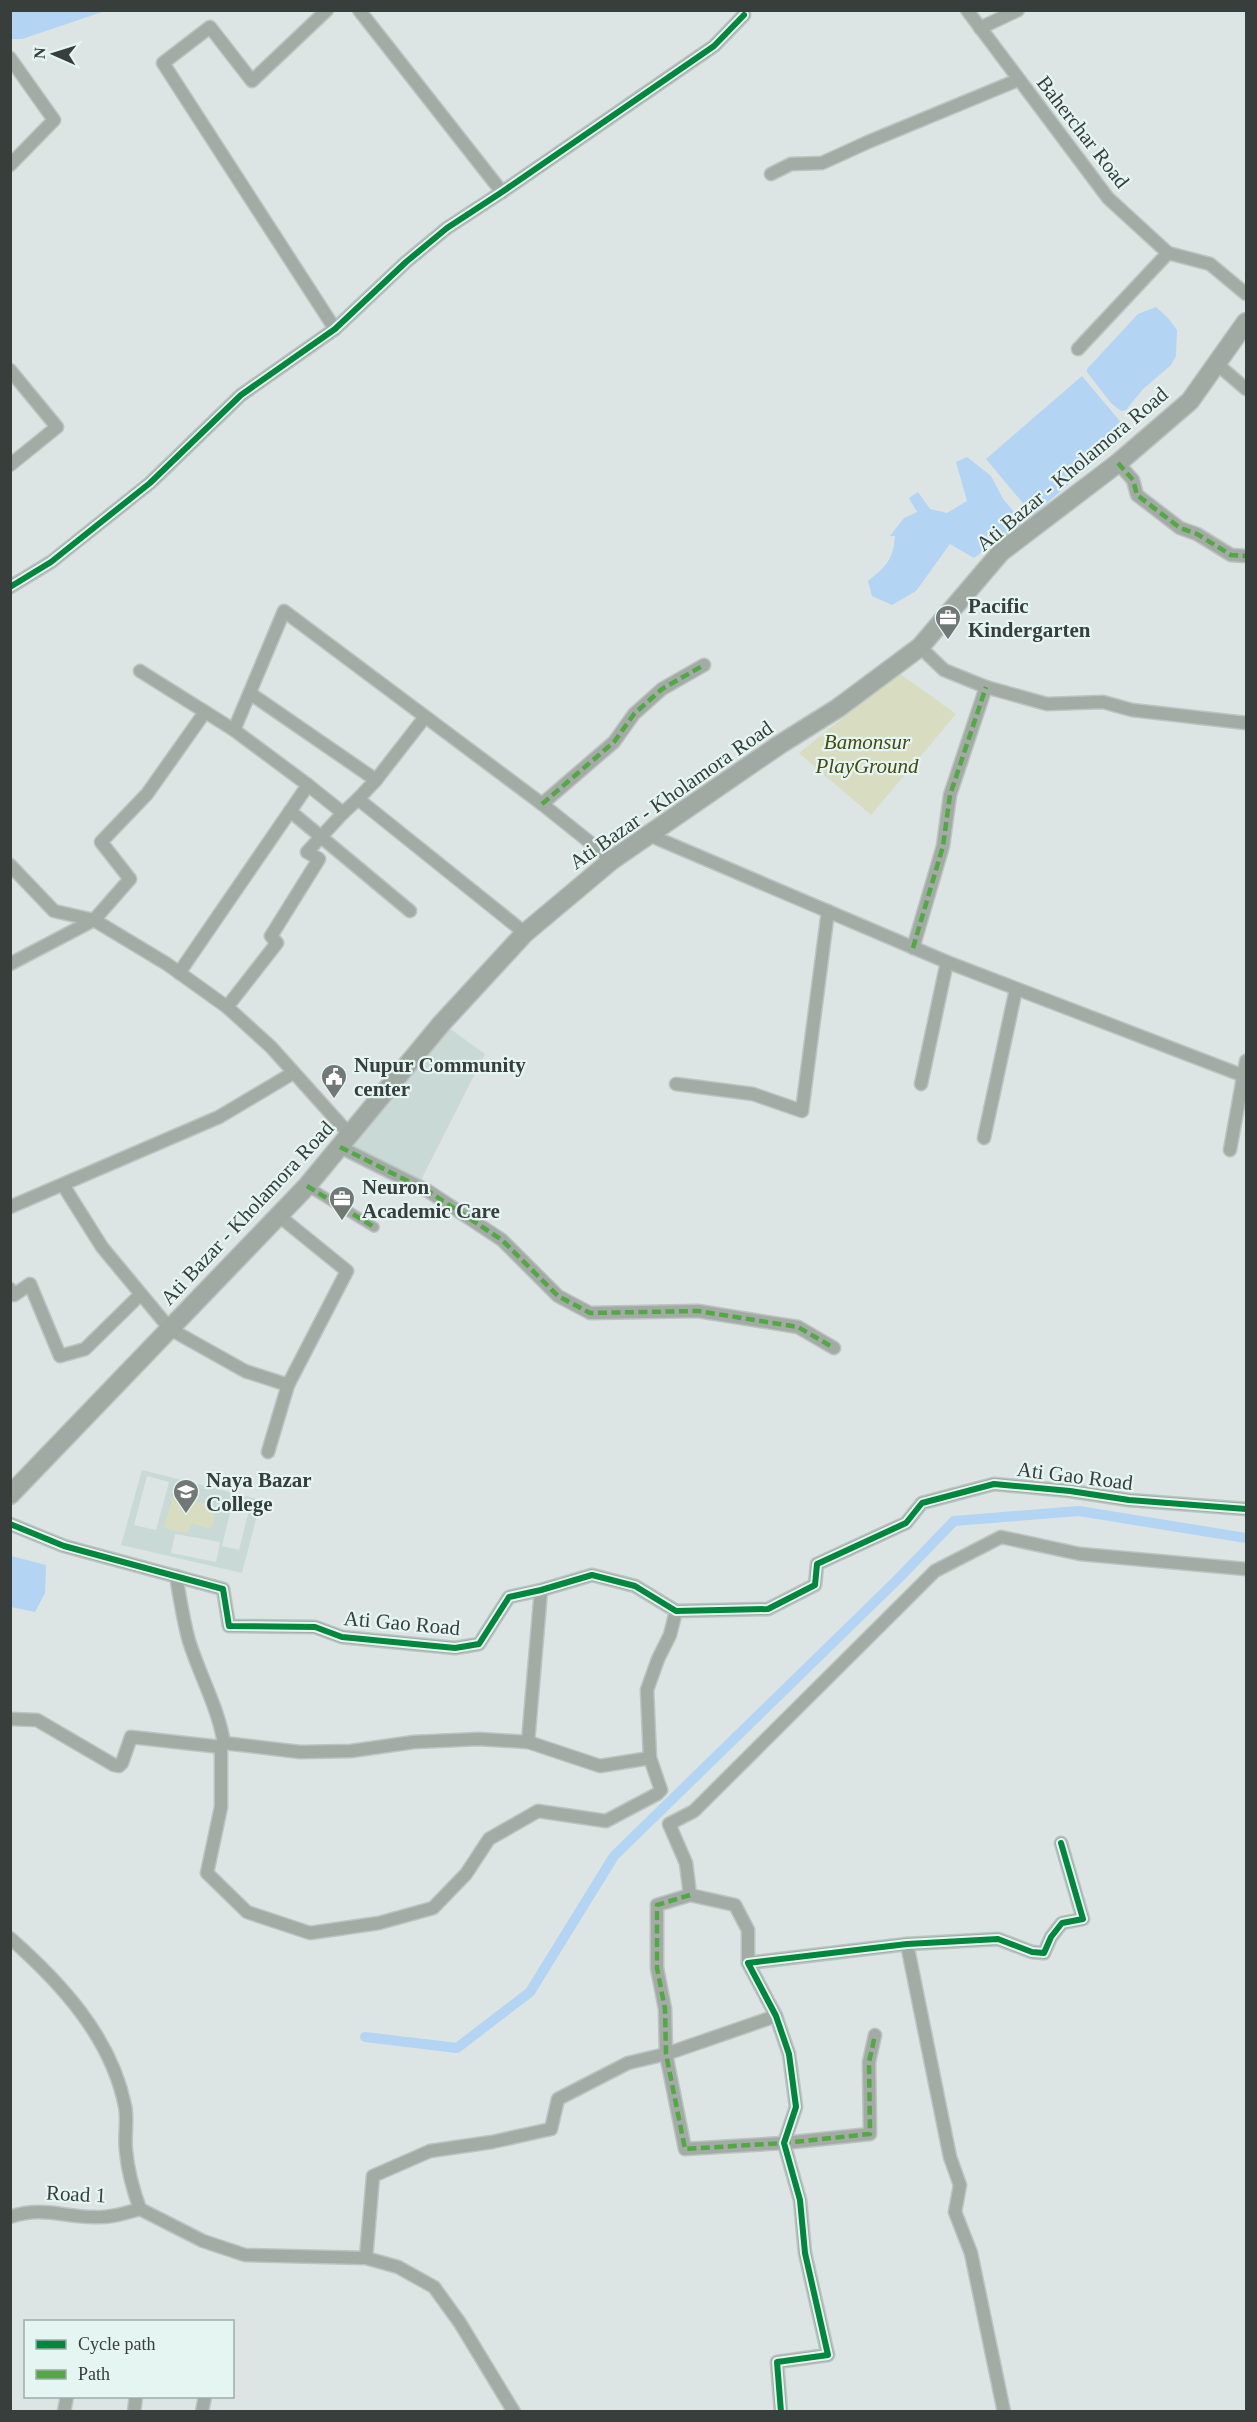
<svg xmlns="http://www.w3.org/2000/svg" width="1257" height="2422" font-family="'Times New Roman',serif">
<rect width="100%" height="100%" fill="#dce5e3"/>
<!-- built -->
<g fill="#c9dad6" fill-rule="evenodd">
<path d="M442,1023L485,1054L418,1186L340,1147Z"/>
<path d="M142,1470L261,1500L242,1573L121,1545ZM147,1476L169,1482L156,1530L134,1525ZM173,1496L209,1508L211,1513L191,1523L187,1532ZM233,1501L250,1506L239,1550L222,1546ZM175,1534L220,1542L216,1562L171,1553Z"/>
</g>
<!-- green -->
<g fill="#d8ddc1">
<path d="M899,673L956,714L871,815L799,753Z"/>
<path d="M173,1496L207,1504L215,1516L211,1529L191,1523L187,1533L164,1528Z"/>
</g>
<!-- water -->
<g fill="#b3d4f2">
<path d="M11,10H105V11L22,39H11Z"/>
<path d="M1156,307L1168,318L1177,330L1176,356L1171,365L1143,389L1126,410L1121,411L1111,403L1087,372V369L1138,314Z"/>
<path d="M1082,376L1129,432L1033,515L986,459Z"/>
<path d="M967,457L991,476L1003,499L1027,527L992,544L974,558L950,544L916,591L892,605L872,596L868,581C886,566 893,561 895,536H890L904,518L917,512L909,498L918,492L930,509L947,513L967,501L956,462Z"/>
<path d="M11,1556L46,1565L45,1593L35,1612L11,1607Z"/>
</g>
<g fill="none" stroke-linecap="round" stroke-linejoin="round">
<!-- canal -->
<path stroke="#b3d4f2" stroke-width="10" d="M365,2037L457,2048L530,1992L614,1856L898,1579L954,1521L1079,1511L1246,1538"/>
<defs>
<path id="pedestrian" d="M307,1186L374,1227"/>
<g id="minor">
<path d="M327,10L252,81L210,27L163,63L335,329"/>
<path d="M359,10L502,192"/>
<path d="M967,10L1108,198L1168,253L1210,264L1246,294"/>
<path d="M980,28L1018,10"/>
<path d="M10,58L54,120L10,165"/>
<path d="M771,174L791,164L822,163L868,142L1018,80"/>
<path d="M1078,349L1168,253"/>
<path d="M1217,364L1246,389"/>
<path d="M10,370L57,427L10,465"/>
<path d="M1118,463L1133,480L1137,495L1180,528L1197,534L1231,555L1246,556"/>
<path d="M10,587L51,562L150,483L241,395L335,329L406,262L447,228L502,192L714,46L744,15"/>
<path d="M920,647L944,670L986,687L1047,704L1103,702L1132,710L1246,723"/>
<path d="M140,671L234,730L284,611L542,804L612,860"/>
<path d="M251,694L376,780L358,799"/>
<path d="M376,780L425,717"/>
<path d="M308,785L343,813L358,799L525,933"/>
<path d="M542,804L614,742L634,714L662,689L704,665"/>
<path d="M290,811L410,911"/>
<path d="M649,835L947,962L1244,1076"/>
<path d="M10,865L54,911L94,920L167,964L227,1007L271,1047L350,1135"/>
<path d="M913,948L943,846L950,795L986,687"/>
<path d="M10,964L94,920L130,879L101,842L147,794L205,712"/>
<path d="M179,973L308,785L234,730"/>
<path d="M227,1007L277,943L271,936L319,859L307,852L343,813"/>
<path d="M676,1084L753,1094L802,1111L828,911"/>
<path d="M921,1084L947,962"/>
<path d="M984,1138L1016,989"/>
<path d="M340,1147L428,1191L502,1240L558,1296L590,1313L698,1311L798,1327L834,1348"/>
<path d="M1230,1150L1246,1061"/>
<path d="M63,1185L102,1247L170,1329L245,1371L288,1385"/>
<path d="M10,1207L219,1117L293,1073"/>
<path d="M10,1289L14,1295L30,1284L60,1356L85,1349L141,1294"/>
<path d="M268,1452L288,1385L347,1271L278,1215"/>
<path d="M10,1524L64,1546L223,1589L229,1626L315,1627L342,1637L455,1648L479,1644L509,1597L541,1590L592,1575L635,1586L676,1611L768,1609L815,1585L817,1564L906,1523L922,1503L994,1484L1070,1491L1129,1500L1246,1509"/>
<path d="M176,1576C180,1598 183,1620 189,1641C200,1676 218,1707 224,1743L221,1747V1807L207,1873L247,1912L310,1933L379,1923L433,1908L466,1874L489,1839L538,1811L606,1821L657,1794L661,1790L650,1758L647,1690L658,1659L670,1635L676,1611"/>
<path d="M10,1719L37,1720L114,1765L119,1766L122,1763L131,1737L221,1747"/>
<path d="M528,1742L600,1766L650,1758"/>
<path d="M224,1743L300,1752L351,1751L414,1742L479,1739L528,1742L541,1590"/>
<path d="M690,1895L657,1905V1968L665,2009L666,2054L685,2149L784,2143L870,2134L869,2062L875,2035"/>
<path d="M10,1938C61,1983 111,2037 125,2106C128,2120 124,2137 126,2151C128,2172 133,2190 140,2209L203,2241L245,2255L366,2258L398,2267L434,2287L460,2323L514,2412"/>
<path d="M907,1944L950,2157L960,2185L955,2212L971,2253L1004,2412"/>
<path d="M748,1963V1930L735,1905L690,1895L686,1863L669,1824L694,1811L935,1571L1001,1537L1080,1554L1246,1569"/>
<path d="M10,2217C43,2206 62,2217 94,2217C110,2218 125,2213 140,2209"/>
<path d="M366,2258L373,2176L430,2151L492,2142L551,2129L558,2099L628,2063L666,2054L776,2016"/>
<path d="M64,2412L67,2396"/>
<path d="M134,2412L136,2396"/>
<path d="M202,2412L205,2396"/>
<path d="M781,2412L777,2362L828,2355L805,2253L800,2200L784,2143L796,2107L789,2054L776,2016L748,1963L907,1944L998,1939L1032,1952L1044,1953L1051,1937L1062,1923L1083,1919L1061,1843"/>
</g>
<path id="secondary" d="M10,1495L307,1186L442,1023L525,933L612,860L779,745L838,708L920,647L1001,552L1118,463L1190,401L1246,322"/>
</defs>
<!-- pedestrian casing -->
<use href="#pedestrian" stroke="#bcc3c1" stroke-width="12"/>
<!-- minor casing -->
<use href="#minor" stroke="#bcc3c1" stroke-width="15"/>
<!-- secondary casing -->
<use href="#secondary" stroke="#bcc3c1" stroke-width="21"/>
<!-- pedestrian -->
<use href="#pedestrian" stroke="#a2aba4" stroke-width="9"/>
<!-- minor -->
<use href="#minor" stroke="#a2aba4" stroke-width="12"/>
<!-- secondary -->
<use href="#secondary" stroke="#a0aaa3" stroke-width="18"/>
<!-- quiet -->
<g stroke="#53a745" stroke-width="4.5" stroke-dasharray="9 4.5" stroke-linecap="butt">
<path d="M1118,463L1133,480L1137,495L1180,528L1197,534L1231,555L1246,556"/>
<path d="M542,804L614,742L634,714L662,689L704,665"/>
<path d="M913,948L943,846L950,795L986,687"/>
<path d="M340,1147L428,1191L502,1240L558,1296L590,1313L698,1311L798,1327L834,1348"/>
<path d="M307,1186L374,1227"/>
<path d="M690,1895L657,1905V1968L665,2009L666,2054L685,2149L784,2143L870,2134L869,2062L875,2035"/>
</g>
<defs>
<g id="cycleway">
<path d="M10,587L51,562L150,483L241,395L335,329L406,262L447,228L502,192L714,46L744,15"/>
<path d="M10,1524L64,1546L223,1589L229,1626L315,1627L342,1637L455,1648L479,1644L509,1597L541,1590L592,1575L635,1586L676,1611L768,1609L815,1585L817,1564L906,1523L922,1503L994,1484L1070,1491L1129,1500L1246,1509"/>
<path d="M781,2412L777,2362L828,2355L805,2253L800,2200L784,2143L796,2107L789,2054L776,2016L748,1963L907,1944L998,1939L1032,1952L1044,1953L1051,1937L1062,1923L1083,1919L1061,1843"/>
</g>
</defs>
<!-- cycleway casing -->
<use href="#cycleway" stroke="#e5f6f2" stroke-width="10"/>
<!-- cycleway -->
<use href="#cycleway" stroke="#00873e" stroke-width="6"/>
</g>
<!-- icons -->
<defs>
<symbol id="office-pin" viewBox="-11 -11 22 30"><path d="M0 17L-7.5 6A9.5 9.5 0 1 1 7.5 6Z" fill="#717876" stroke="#e5f6f2"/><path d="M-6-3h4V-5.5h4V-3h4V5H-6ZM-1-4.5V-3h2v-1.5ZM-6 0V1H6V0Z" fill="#fff"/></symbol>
<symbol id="civic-pin" viewBox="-11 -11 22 30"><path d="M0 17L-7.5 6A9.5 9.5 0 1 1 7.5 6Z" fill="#717876" stroke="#e5f6f2"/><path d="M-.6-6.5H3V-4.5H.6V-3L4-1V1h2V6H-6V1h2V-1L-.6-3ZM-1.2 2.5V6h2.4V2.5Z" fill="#fff"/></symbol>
<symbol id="university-pin" viewBox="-11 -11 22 30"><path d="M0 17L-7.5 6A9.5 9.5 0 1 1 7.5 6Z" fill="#717876" stroke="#e5f6f2"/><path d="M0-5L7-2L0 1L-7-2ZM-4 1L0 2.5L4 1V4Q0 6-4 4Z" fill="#fff"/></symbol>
</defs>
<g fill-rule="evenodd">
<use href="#office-pin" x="933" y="603" width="30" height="40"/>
<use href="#civic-pin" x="319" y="1062" width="30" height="40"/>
<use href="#office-pin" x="327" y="1184" width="30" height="40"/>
<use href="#university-pin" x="171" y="1477" width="30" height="40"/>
</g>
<g text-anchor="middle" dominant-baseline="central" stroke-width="4.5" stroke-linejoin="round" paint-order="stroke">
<!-- street labels -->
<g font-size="21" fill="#373e3c" stroke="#e5f6f2">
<text transform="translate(1083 132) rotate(52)">Baherchar Road</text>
<text transform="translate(1072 469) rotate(-40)">Ati Bazar - Kholamora Road</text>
<text transform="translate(671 795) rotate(-35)">Ati Bazar - Kholamora Road</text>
<text transform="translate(247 1213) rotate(-47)">Ati Bazar - Kholamora Road</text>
<text transform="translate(1075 1476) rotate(7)">Ati Gao Road</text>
<text transform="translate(402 1623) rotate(5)">Ati Gao Road</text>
<text transform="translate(76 2194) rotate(3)">Road 1</text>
</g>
<!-- poi labels -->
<g font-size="21" font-weight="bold" fill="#373e3c" stroke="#e5f6f2" text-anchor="start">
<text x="968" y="606">Pacific<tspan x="968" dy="24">Kindergarten</tspan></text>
<text x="354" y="1065">Nupur Community<tspan x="354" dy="24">center</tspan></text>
<text x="362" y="1187">Neuron<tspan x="362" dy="24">Academic Care</tspan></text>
<text x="206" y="1480">Naya Bazar<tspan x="206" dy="24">College</tspan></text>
</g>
<!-- park labels -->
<g font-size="21" font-style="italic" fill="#48490f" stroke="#e5f6f2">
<text x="867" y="742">Bamonsur<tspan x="867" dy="24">PlayGround</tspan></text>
</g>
</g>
<!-- border -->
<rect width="1257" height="2422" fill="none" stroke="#373e3c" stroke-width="24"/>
<!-- legend -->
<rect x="24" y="2320" width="210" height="78" fill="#e5f6f2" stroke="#9faca9" stroke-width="1.5"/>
<rect x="36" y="2340" width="30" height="9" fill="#00873e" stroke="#9faca9" stroke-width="1.5"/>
<text x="78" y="2350" font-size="18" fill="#373e3c">Cycle path</text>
<rect x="36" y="2370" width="30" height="9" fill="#53a745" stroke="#9faca9" stroke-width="1.5"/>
<text x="78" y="2380" font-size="18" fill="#373e3c">Path</text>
<!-- north arrow -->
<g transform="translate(54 54) rotate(273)" stroke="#e5f6f2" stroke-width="4.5" paint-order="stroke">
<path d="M0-4.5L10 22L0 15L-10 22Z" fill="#373e3c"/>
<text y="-9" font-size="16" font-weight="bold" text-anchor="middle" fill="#373e3c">N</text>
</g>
</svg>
